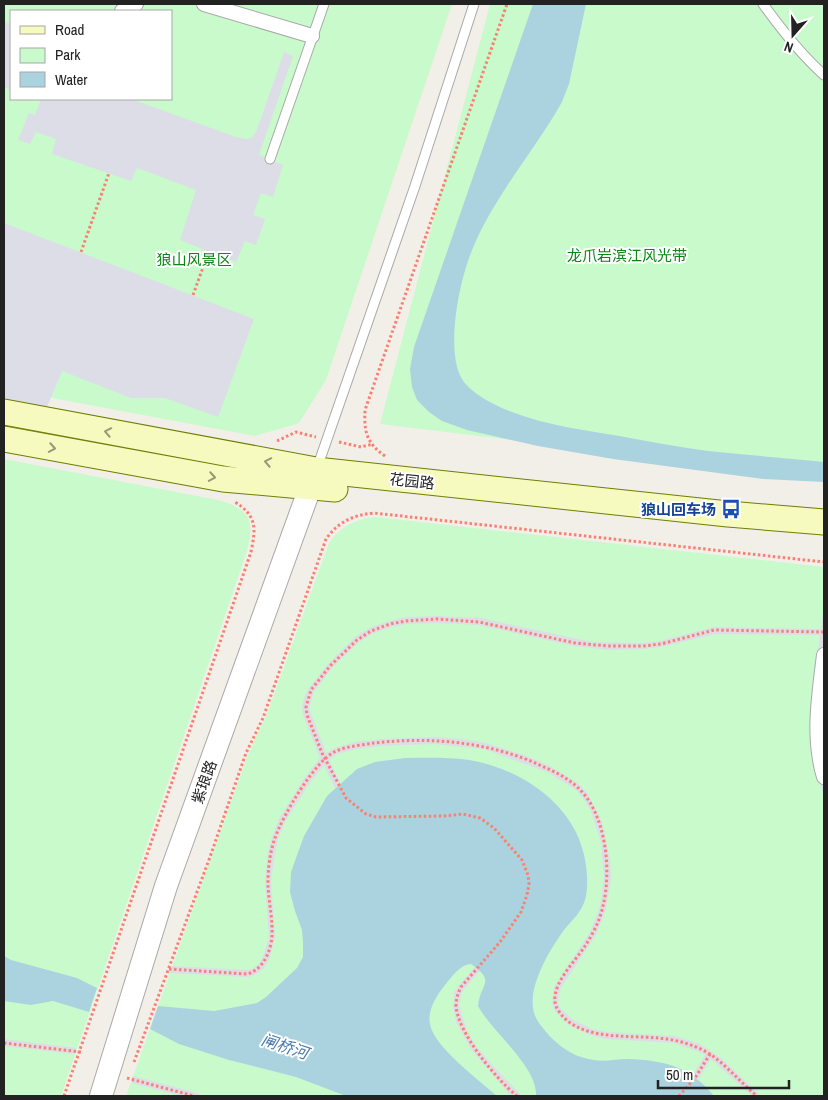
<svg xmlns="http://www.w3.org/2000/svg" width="828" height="1100" font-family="'Archivo Narrow','Noto Sans SC',sans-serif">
<rect width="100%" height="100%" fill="#f2efe9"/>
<!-- park -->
<g fill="#c8facc" fill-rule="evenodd">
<path d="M4,4H452L326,380L299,423L255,436L4,389ZM11,11H171V99H11Z"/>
<path d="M490,4H824V476L760,470L380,424Z"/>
<path d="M4,459L218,500C250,509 255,520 247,551L61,1096H4Z"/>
<path d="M375,517L824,567V1096H126L248,755L267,714L329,543C340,527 355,519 375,517Z"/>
</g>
<!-- plaza -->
<g fill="#dddde8">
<path d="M4,21L11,24V90L4,87Z"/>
<path d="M284,52L293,56L259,155L283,165L273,197L261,193L253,215L265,219L256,245L245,241L236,262L180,240L196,190L137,168L131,181L52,154L56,139L36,132L30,144L18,140L29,113L35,115L41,99H131L236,137L247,139L253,137L257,130Z"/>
<path d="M4,223L254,319L218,417L165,398H131L62,371L47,407L4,399Z"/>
<path d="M824,603V795L813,763L811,742V720L820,635L715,634L661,647L643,649L608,650L574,646L479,625L437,623L406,624L391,627L372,634L359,642L332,668L314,692L309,708L326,753L335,748L355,742L381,739L434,737L462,739L486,743L524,755L550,766L579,784L588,794L602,822L610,860L611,878L606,909L596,935L560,989L558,1002L560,1008L573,1020L592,1029L607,1032L675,1036L700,1044L721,1058L761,1096H752L711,1059L698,1080L692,1076L705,1055L697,1051L674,1043L606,1039L590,1035L569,1025L555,1011L552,1004L554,987L590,932L600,907L604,877L601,842L591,811L583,798L575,789L547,772L484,749L434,744L381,746L356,749L337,754L329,760L342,786L503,944L464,989L461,995L459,1005L467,1031L476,1046L495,1068L522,1096L510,1095L471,1049L456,1022L453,1006L454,993L459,985L498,940L336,790L324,765L309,784L285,822L278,839L275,853L271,881L275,938L269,960L263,969L255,975L248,977L170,973L172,966L247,970L252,969L258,965L263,957L269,937L265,881L268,852L272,837L279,819L303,780L320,758L303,715L302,707L304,698L308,689L328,664L355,637L369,628L389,621L406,617L437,616L480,618L592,642L643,643L660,641L714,627L821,629Z"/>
<path d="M4,1039L76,1048L74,1054L4,1046Z"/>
<path d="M133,1076L175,1087L206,1096H182L131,1083Z"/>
</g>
<!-- water -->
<g fill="#aad3df">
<path d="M533,4H586L569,84L562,102C532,155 488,203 468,261C458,290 446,352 462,379C471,394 496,406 512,412C546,425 583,430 619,436C648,441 678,447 708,451C747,455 785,458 824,462V482L763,479L613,459L538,446L467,430L442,421L429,412L417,400L412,387L410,369L414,347Z"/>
<path d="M405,758C426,758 447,757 469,760C518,768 570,801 583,851C587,865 589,886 585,900C581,913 572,920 564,930C548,952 520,998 539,1023C553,1042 570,1057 594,1060C605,1062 617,1059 628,1059C664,1060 691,1067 714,1096H536C538,1067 492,1032 478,1006C480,983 497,982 471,964C459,965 452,977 445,985C437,995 427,1010 430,1024C433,1046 480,1081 497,1096H346L296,1077L229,1060L179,1044L150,1029L158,1006L214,1011L257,1003L266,997L297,968L303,957V942L302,930L295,911L290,892L291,872L304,836L327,796L357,769L375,762Z"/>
<path d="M4,956L11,960L77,978L97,988L89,1012L53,1001L31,1005L4,1001Z"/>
</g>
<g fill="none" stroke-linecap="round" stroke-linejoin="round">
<defs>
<g id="service">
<path d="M763,4C781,29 800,54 824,75"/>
<path d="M270,159L324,4"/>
<path d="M317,468L415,186L474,4"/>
</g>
<g id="pedestrian">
<path d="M204,4L312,36"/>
<path d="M122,11L136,4"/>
<path d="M824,655C819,696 812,737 824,777"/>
</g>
<path id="tertiary" d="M101,1096L166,886L316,471"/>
<g id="secondary">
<path d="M4,412L316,470L728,514L824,522"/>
<path d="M4,439L223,479L335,489"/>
</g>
</defs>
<!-- service casing -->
<use href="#service" stroke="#a9a9a9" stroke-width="11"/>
<!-- pedestrian casing -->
<use href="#pedestrian" stroke="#a9a9a9" stroke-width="16"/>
<!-- tertiary casing -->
<use href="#tertiary" stroke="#a9a9a9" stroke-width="24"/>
<!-- secondary casing -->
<use href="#secondary" stroke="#707d05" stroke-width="27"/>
<!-- path -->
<g stroke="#fa8072" stroke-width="3" stroke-dasharray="2.5 2.5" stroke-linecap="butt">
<path d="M81,252L109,173"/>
<path d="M193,295L209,251"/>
<path d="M277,441L296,432L316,437"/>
<path d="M339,442L361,447L373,444"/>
<path d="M385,456C366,443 364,431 365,410L507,4"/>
<path d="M169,969L247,974C263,970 271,951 272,936C273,918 268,900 268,882C268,868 270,852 275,838C282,817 315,760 336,751C348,746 362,745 374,743C429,737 482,741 533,762C548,769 564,775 576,786C606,811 612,870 603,906C600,920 593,934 585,946C575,962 545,990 558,1010C577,1041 627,1035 658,1038C671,1039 684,1042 696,1047C720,1056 737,1080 757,1096"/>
<path d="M4,1043L81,1052"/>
<path d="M134,1062L210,857L246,753L263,718L326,539C338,522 353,515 374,513L824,562"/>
<path d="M127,1078L194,1096"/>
<path d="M64,1096L251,552C256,528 257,516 235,502"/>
<path d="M517,1096C496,1079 458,1033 456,1006C456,999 458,993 461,987L500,942L521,912L527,895L529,884L528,875L522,860L494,828L480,818L463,814L444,816L376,817L366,814L346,798L322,753L307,715L306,707L311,690L330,666L357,640L371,631L390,624L406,621L437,619L479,622L575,643L608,646H643L661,644L714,630L824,632"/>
<path d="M679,1096L695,1078L710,1054"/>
</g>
<!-- service -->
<use href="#service" stroke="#fff" stroke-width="9"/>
<!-- pedestrian -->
<use href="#pedestrian" stroke="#fff" stroke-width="14"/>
<!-- tertiary -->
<use href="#tertiary" stroke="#fff" stroke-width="22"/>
<!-- secondary -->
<use href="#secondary" stroke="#f7fabf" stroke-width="25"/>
</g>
<!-- one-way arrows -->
<defs><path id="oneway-chevron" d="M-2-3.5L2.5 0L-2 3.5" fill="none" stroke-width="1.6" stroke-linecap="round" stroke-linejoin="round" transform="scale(1.25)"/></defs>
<g stroke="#979978">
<use href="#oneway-chevron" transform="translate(108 432) rotate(-169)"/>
<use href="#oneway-chevron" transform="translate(52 448) rotate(10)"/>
<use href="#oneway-chevron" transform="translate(268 462) rotate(-169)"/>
<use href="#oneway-chevron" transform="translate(212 477) rotate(10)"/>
</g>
<!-- icons -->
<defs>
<symbol id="bus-bare" viewBox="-9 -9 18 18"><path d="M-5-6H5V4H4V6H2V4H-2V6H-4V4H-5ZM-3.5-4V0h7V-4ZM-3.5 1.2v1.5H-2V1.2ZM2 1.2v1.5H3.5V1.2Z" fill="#1a4fb4" stroke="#fff" stroke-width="2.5" paint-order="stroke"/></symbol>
</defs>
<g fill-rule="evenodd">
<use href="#bus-bare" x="717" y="495" width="28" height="28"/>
</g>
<g text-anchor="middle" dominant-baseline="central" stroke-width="4" stroke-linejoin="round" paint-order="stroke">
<!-- park labels -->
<g font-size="15" fill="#0c8416" stroke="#fff">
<text x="627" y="255">龙爪岩滨江风光带</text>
<text x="194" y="259">狼山风景区</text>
</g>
<!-- street labels -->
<g font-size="15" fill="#222" stroke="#fff">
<text transform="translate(412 481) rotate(6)">花园路</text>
<text transform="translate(204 782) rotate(-70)">紫琅路</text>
</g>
<!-- transit labels -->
<g font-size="15" font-weight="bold" fill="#164399" stroke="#fff" text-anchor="end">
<text x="716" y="509">狼山回车场</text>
</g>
<!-- water labels -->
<g font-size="16" font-style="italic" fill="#4a7aab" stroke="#fff">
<text transform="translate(285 1046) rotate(18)">闸桥河</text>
</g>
</g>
<!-- border -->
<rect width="828" height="1100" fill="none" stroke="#222222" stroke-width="10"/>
<!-- legend -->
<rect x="10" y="10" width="162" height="90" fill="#ffffff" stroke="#a7a7a7"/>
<rect x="20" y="26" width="25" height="8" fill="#f7fabf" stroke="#a7a7a7"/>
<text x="55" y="35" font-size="15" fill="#222222">Road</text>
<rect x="20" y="48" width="25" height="15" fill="#c8facc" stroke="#a7a7a7"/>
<text x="55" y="60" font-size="15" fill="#222222">Park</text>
<rect x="20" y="72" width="25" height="15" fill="#aad3df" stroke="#a7a7a7"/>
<text x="55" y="85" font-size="15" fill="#222222">Water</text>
<!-- north arrow -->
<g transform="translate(793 35) rotate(200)" stroke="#ffffff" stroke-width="4" paint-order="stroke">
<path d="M0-4L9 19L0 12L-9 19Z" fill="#222222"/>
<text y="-8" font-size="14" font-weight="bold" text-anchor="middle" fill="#222222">N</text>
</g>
<!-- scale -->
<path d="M658 1080v8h131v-8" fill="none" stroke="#222222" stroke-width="2.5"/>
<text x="666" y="1080" font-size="15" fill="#222222" stroke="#ffffff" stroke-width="4" paint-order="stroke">50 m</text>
</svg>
